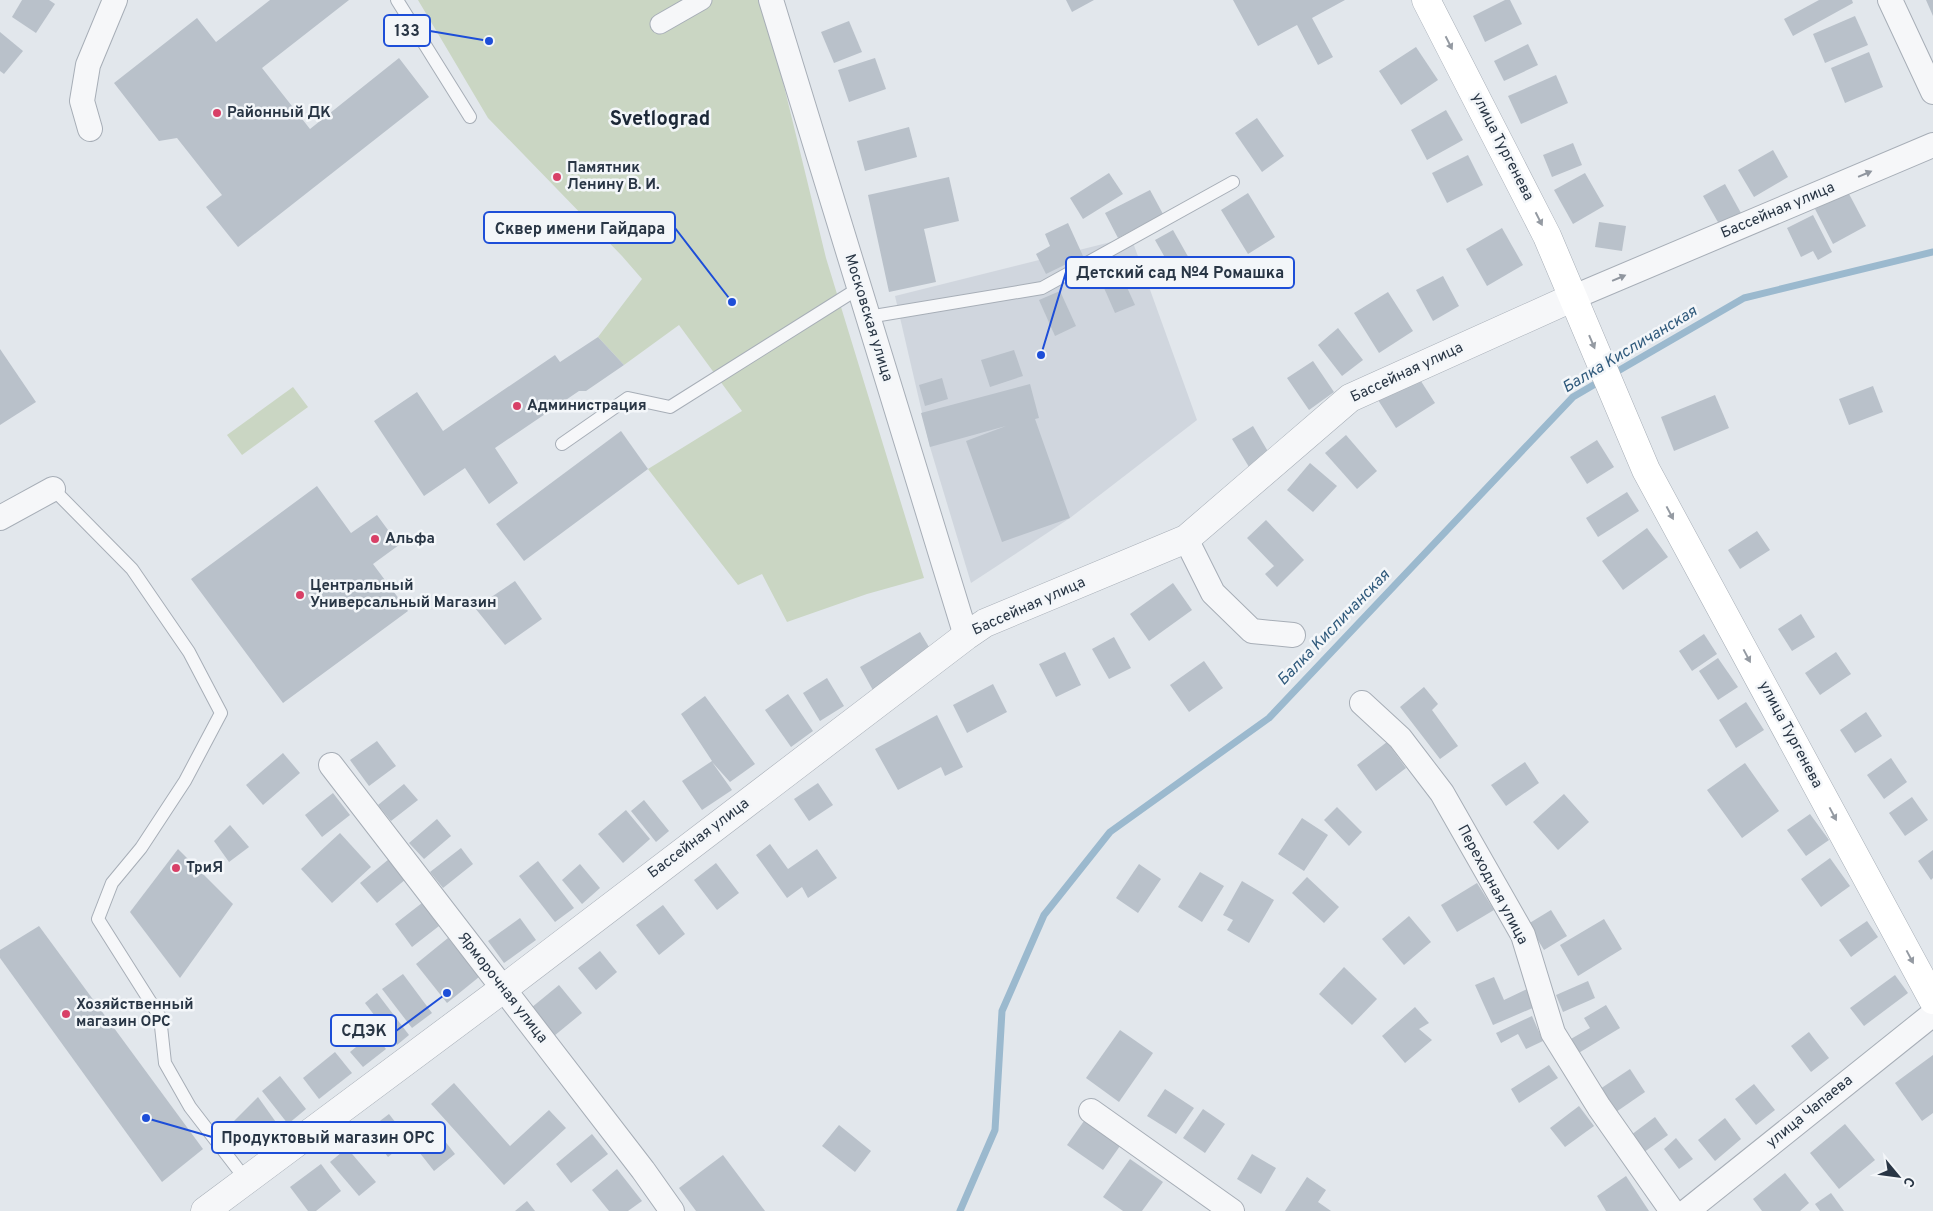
<svg xmlns="http://www.w3.org/2000/svg" width="1933" height="1211" font-family="Overpass,sans-serif">
<rect width="100%" height="100%" fill="#e2e7ec"/>
<!-- built -->
<path fill="#d0d6de" d="M1131,237L1197,420L1070,518L971,583L930,447L895,296Z"/>
<!-- green -->
<g fill="#cad6c3">
<path d="M418,0H763L826,258L924,578L867,594L787,622L762,574L738,585L648,469L742,411L679,325L624,365L598,337L642,279L622,256L488,118Z"/>
<path d="M293,387L308,407L242,455L227,435Z"/>
</g>
<g fill="none" stroke-linecap="round" stroke-linejoin="round">
<!-- stream -->
<g stroke="#9bb9ce" stroke-width="7">
<path d="M1611,375L1744,298L1933,252"/>
<path d="M960,1211L995,1130L1002,1011L1044,915L1110,832L1269,718L1573,397L1602,380"/>
</g>
</g>
<!-- building -->
<g fill="#b9c1ca">
<path d="M22,0H49L55,4L36,33L12,17Z"/>
<path d="M270,0H349L262,68L310,129L399,58L429,97L238,247L206,207L222,195L177,138L159,141L114,83L197,18L216,42Z"/>
<path d="M1066,0H1094L1072,12Z"/>
<path d="M1233,0H1345L1312,18L1333,57L1318,65L1297,25L1258,46Z"/>
<path d="M1505,0H1510L1522,24L1485,42L1473,16Z"/>
<path d="M1819,0H1852L1853,3L1793,36L1784,19Z"/>
<path d="M1926,0H1933V16Z"/>
<path d="M1855,16L1868,45L1825,63L1813,34Z"/>
<path d="M849,21L862,52L834,63L821,32Z"/>
<path d="M0,32L23,51L4,74L0,71Z"/>
<path d="M1528,44L1538,65L1504,81L1494,61Z"/>
<path d="M1416,47L1438,80L1401,105L1379,71Z"/>
<path d="M1869,52L1883,87L1845,103L1831,68Z"/>
<path d="M875,58L886,89L849,102L838,70Z"/>
<path d="M1556,75L1568,103L1521,124L1508,96Z"/>
<path d="M1446,110L1463,140L1427,160L1411,130Z"/>
<path d="M1257,118L1284,156L1262,172L1235,133Z"/>
<path d="M909,127L917,157L865,171L857,141Z"/>
<path d="M1573,143L1582,165L1552,177L1543,155Z"/>
<path d="M1773,150L1788,177L1754,197L1738,170Z"/>
<path d="M1468,155L1483,185L1447,203L1432,173Z"/>
<path d="M1109,173L1123,194L1083,219L1070,198Z"/>
<path d="M1585,173L1604,206L1573,224L1554,190Z"/>
<path d="M949,177L959,221L924,229L936,282L889,292L868,195Z"/>
<path d="M1725,184L1741,213L1719,224L1703,196Z"/>
<path d="M1150,190L1163,214L1118,238L1105,213Z"/>
<path d="M1848,192L1866,226L1833,244L1815,209Z"/>
<path d="M1248,193L1275,237L1248,254L1221,210Z"/>
<path d="M1813,215L1832,252L1818,260L1813,251L1801,257L1787,228Z"/>
<path d="M1599,222L1626,226L1622,251L1595,247Z"/>
<path d="M1068,223L1083,256L1046,274L1036,254L1050,246L1045,234Z"/>
<path d="M1502,228L1523,265L1487,286L1466,249Z"/>
<path d="M1173,230L1190,260L1172,270L1155,240Z"/>
<path d="M1116,263L1135,305L1115,313L1097,272Z"/>
<path d="M1443,276L1459,306L1433,321L1416,290Z"/>
<path d="M1060,291L1076,326L1055,336L1039,300Z"/>
<path d="M1388,292L1413,331L1379,353L1354,313Z"/>
<path d="M1338,328L1363,360L1342,376L1318,345Z"/>
<path d="M598,337L624,365L586,391H579L495,448L518,483L489,504L465,468L424,496L374,421L417,392L443,431L555,355L560,362Z"/>
<path d="M0,349L36,402L0,425Z"/>
<path d="M1014,350L1023,376L990,387L981,360Z"/>
<path d="M1313,361L1334,392L1309,410L1287,378Z"/>
<path d="M1417,375L1435,403L1396,428L1378,400Z"/>
<path d="M942,378L948,399L925,406L919,385Z"/>
<path d="M1030,384L1039,418L1035,419L1070,518L1002,542L966,441L1006,426L930,447L921,413Z"/>
<path d="M1873,386L1883,412L1849,425L1839,399Z"/>
<path d="M1715,395L1729,428L1674,451L1661,417Z"/>
<path d="M1253,426L1270,455L1249,467L1232,439Z"/>
<path d="M621,431L648,469L524,561L496,524Z"/>
<path d="M1346,435L1377,471L1357,489L1325,453Z"/>
<path d="M1597,440L1614,467L1587,484L1570,457Z"/>
<path d="M1310,463L1337,486L1313,512L1287,490Z"/>
<path d="M317,486L351,533L377,515L399,545L373,564L408,611L283,703L191,579Z"/>
<path d="M1627,492L1639,511L1598,537L1586,518Z"/>
<path d="M1266,520L1304,560L1277,587L1265,574L1274,566L1247,538Z"/>
<path d="M1647,528L1668,557L1623,590L1602,561Z"/>
<path d="M1757,531L1770,550L1740,569L1728,550Z"/>
<path d="M515,581L542,619L505,645L475,608Z"/>
<path d="M1173,583L1192,610L1149,641L1130,614Z"/>
<path d="M1801,614L1815,637L1792,651L1778,629Z"/>
<path d="M920,632L935,657L874,692L860,667Z"/>
<path d="M1704,634L1717,654L1692,671L1679,651Z"/>
<path d="M1114,637L1131,668L1109,679L1092,649Z"/>
<path d="M1065,652L1081,685L1056,697L1039,664Z"/>
<path d="M1836,652L1851,674L1820,695L1805,673Z"/>
<path d="M1718,658L1738,687L1718,700L1699,671Z"/>
<path d="M1204,661L1223,688L1189,712L1170,685Z"/>
<path d="M827,678L844,706L820,721L803,693Z"/>
<path d="M993,684L1007,712L967,733L953,705Z"/>
<path d="M1424,687L1438,704L1432,710L1458,746L1440,759L1400,707Z"/>
<path d="M788,694L813,731L791,747L765,710Z"/>
<path d="M705,696L755,764L730,782L712,762L732,790L702,810L682,781L712,761L681,714Z"/>
<path d="M1746,702L1764,730L1736,748L1719,720Z"/>
<path d="M1866,712L1882,736L1855,753L1840,730Z"/>
<path d="M937,715L963,767L945,776L941,767L898,790L875,749Z"/>
<path d="M377,741L396,766L369,786L350,760Z"/>
<path d="M1387,742L1406,768L1376,791L1357,765Z"/>
<path d="M283,753L300,773L263,805L246,785Z"/>
<path d="M1891,758L1907,782L1884,799L1867,775Z"/>
<path d="M1525,762L1539,783L1506,806L1491,785Z"/>
<path d="M1745,763L1779,811L1742,838L1707,790Z"/>
<path d="M818,783L833,805L809,821L794,799Z"/>
<path d="M404,784L418,800L391,821L378,805Z"/>
<path d="M333,793L350,815L322,837L305,815Z"/>
<path d="M1564,794L1589,822L1558,850L1533,822Z"/>
<path d="M1912,797L1928,820L1905,836L1889,813Z"/>
<path d="M644,800L669,831L656,842L631,811Z"/>
<path d="M1337,807L1362,832L1349,846L1324,820Z"/>
<path d="M626,810L650,839L623,863L598,834Z"/>
<path d="M1810,814L1829,840L1806,856L1787,830Z"/>
<path d="M1302,818L1328,835L1304,871L1278,854Z"/>
<path d="M437,819L451,836L424,859L409,843Z"/>
<path d="M230,825L249,847L229,862L214,841Z"/>
<path d="M340,833L371,867L332,903L301,869Z"/>
<path d="M770,844L788,869L817,849L837,878L808,898L802,887L787,898L756,855Z"/>
<path d="M461,848L473,864L443,888L430,872Z"/>
<path d="M178,849L233,904L180,978L130,912Z"/>
<path d="M1933,850V878L1931,880L1918,861Z"/>
<path d="M1830,858L1850,886L1821,907L1801,879Z"/>
<path d="M389,859L406,879L377,903L360,883Z"/>
<path d="M538,861L574,908L555,922L519,876Z"/>
<path d="M716,863L739,893L717,910L694,880Z"/>
<path d="M580,864L600,888L582,904L562,880Z"/>
<path d="M1139,864L1161,879L1138,913L1116,898Z"/>
<path d="M1200,872L1224,886L1202,922L1178,907Z"/>
<path d="M1307,877L1339,907L1324,923L1292,893Z"/>
<path d="M1242,881L1274,900L1249,943L1227,930L1233,920L1223,915Z"/>
<path d="M1477,883L1494,910L1457,932L1441,905Z"/>
<path d="M422,903L439,926L412,947L395,924Z"/>
<path d="M663,905L685,934L659,955L636,925Z"/>
<path d="M1551,910L1567,936L1544,950L1528,924Z"/>
<path d="M1409,916L1431,942L1404,965L1382,939Z"/>
<path d="M520,918L536,940L504,963L488,941Z"/>
<path d="M1604,919L1622,949L1578,976L1560,945Z"/>
<path d="M1867,921L1878,937L1851,957L1839,940Z"/>
<path d="M39,926L203,1149L162,1182L0,958V950Z"/>
<path d="M448,938L479,977L447,1003L416,964Z"/>
<path d="M600,951L617,972L596,990L578,968Z"/>
<path d="M1344,967L1377,999L1352,1025L1319,994Z"/>
<path d="M403,974L432,1013L412,1028L382,989Z"/>
<path d="M1895,975L1908,993L1864,1026L1850,1008Z"/>
<path d="M1494,977L1504,1000L1527,989L1535,1007L1493,1025L1475,985Z"/>
<path d="M1588,981L1595,998L1563,1012L1556,995Z"/>
<path d="M559,985L582,1013L554,1036L531,1008Z"/>
<path d="M377,993L409,1035L397,1045L365,1003Z"/>
<path d="M1606,1005L1620,1028L1577,1054L1569,1040L1590,1028L1584,1018Z"/>
<path d="M1415,1007L1429,1023L1419,1029L1432,1040L1405,1063L1382,1036Z"/>
<path d="M1532,1016L1543,1041L1526,1049L1518,1034L1501,1043L1496,1033Z"/>
<path d="M1120,1030L1153,1053L1119,1102L1086,1078Z"/>
<path d="M1809,1032L1829,1058L1811,1072L1791,1046Z"/>
<path d="M373,1033L386,1049L363,1067L350,1052Z"/>
<path d="M335,1052L352,1073L319,1099L303,1078Z"/>
<path d="M1933,1055V1113L1922,1121L1895,1083Z"/>
<path d="M1549,1065L1558,1078L1519,1103L1511,1089Z"/>
<path d="M1630,1069L1645,1092L1616,1112L1600,1089Z"/>
<path d="M280,1076L306,1109L288,1124L262,1091Z"/>
<path d="M454,1083L510,1146L549,1110L566,1128L504,1185L431,1104Z"/>
<path d="M1754,1084L1775,1110L1756,1125L1735,1099Z"/>
<path d="M1165,1089L1194,1108L1176,1134L1147,1116Z"/>
<path d="M258,1097L278,1125L245,1151L228,1127Z"/>
<path d="M1579,1106L1594,1126L1565,1147L1550,1128Z"/>
<path d="M1203,1109L1225,1124L1205,1153L1183,1138Z"/>
<path d="M389,1114L409,1140L388,1157L368,1130Z"/>
<path d="M1655,1117L1668,1135L1640,1155L1627,1138Z"/>
<path d="M1725,1118L1741,1139L1715,1161L1698,1140Z"/>
<path d="M1084,1121L1120,1146L1103,1170L1067,1145Z"/>
<path d="M1845,1124L1875,1160L1839,1189L1810,1153Z"/>
<path d="M839,1125L871,1151L855,1172L822,1146Z"/>
<path d="M433,1126L455,1154L434,1171L412,1143Z"/>
<path d="M592,1134L608,1154L571,1183L556,1164Z"/>
<path d="M1676,1138L1693,1159L1679,1169L1664,1149Z"/>
<path d="M347,1148L376,1182L359,1196L330,1162Z"/>
<path d="M1252,1154L1276,1168L1261,1194L1237,1179Z"/>
<path d="M723,1155L765,1211H696L679,1188Z"/>
<path d="M1130,1159L1163,1182L1142,1211H1123L1103,1197Z"/>
<path d="M321,1164L341,1191L316,1211H308L290,1187Z"/>
<path d="M617,1169L642,1201L628,1211H609L592,1190Z"/>
<path d="M1785,1173L1809,1203L1800,1211H1762L1753,1199Z"/>
<path d="M1626,1176L1649,1211H1606L1597,1196Z"/>
<path d="M1307,1177L1326,1190L1318,1202L1331,1211H1285Z"/>
<path d="M1831,1193L1844,1211H1820L1815,1204Z"/>
<path d="M527,1201L535,1211H515Z"/>
</g>
<g fill="none" stroke-linecap="round" stroke-linejoin="round">
<defs>
<g id="service">
<path d="M397,0L470,117"/>
<path d="M868,317L1042,288L1233,182"/>
<path d="M562,444L628,398L670,407L859,288"/>
<path d="M53,489L132,569L189,652L221,713L185,781L141,848L112,883L98,919L160,1017L165,1063L190,1107L247,1181"/>
</g>
<path id="pedestrian" d="M660,24L702,0"/>
<g id="minor">
<path d="M771,0L966,636"/>
<path d="M1890,0L1933,92"/>
<path d="M90,129L82,101L88,65L115,0"/>
<path d="M1574,297L1933,145"/>
<path d="M0,518L53,489"/>
<path d="M1186,539L1213,593L1252,631L1293,635"/>
<path d="M1362,703L1400,738L1442,793L1523,935L1553,1033L1599,1107L1672,1211"/>
<path d="M331,765L643,1170L672,1211"/>
<path d="M1091,1111L1232,1211"/>
<path d="M1687,1211L1933,1014"/>
</g>
<path id="tertiary" d="M205,1211L503,989L966,636L985,623L1186,539L1350,398L1574,297"/>
<path id="secondary" d="M1426,0L1547,236L1646,470L1933,1000"/>
</defs>
<!-- service casing -->
<use href="#service" stroke="#a7aeb7" stroke-width="14"/>
<!-- pedestrian casing -->
<use href="#pedestrian" stroke="#a7aeb7" stroke-width="21"/>
<!-- minor casing -->
<use href="#minor" stroke="#a7aeb7" stroke-width="26"/>
<!-- tertiary casing -->
<use href="#tertiary" stroke="#a7aeb7" stroke-width="29"/>
<!-- secondary casing -->
<use href="#secondary" stroke="#a7aeb7" stroke-width="29"/>
<!-- service -->
<use href="#service" stroke="#f6f7f9" stroke-width="12"/>
<!-- pedestrian -->
<use href="#pedestrian" stroke="#f6f7f9" stroke-width="19"/>
<!-- minor -->
<use href="#minor" stroke="#f6f7f9" stroke-width="24"/>
<!-- tertiary -->
<use href="#tertiary" stroke="#f6f7f9" stroke-width="28"/>
<!-- secondary -->
<use href="#secondary" stroke="#fff" stroke-width="28"/>
</g>
<!-- one-way arrows -->
<defs><path id="oneway-solid" d="M-6-.8H1V-3.2L6.5 0L1 3.2V.8H-6Z" transform="scale(1.25)"/></defs>
<g fill="#949aa2">
<use href="#oneway-solid" transform="translate(1449 43) rotate(63)"/>
<use href="#oneway-solid" transform="translate(1539 219) rotate(63)"/>
<use href="#oneway-solid" transform="translate(1592 342) rotate(67)"/>
<use href="#oneway-solid" transform="translate(1670 513) rotate(62)"/>
<use href="#oneway-solid" transform="translate(1747 656) rotate(62)"/>
<use href="#oneway-solid" transform="translate(1833 814) rotate(62)"/>
<use href="#oneway-solid" transform="translate(1910 957) rotate(62)"/>
</g>
<g fill="#90969f">
<use href="#oneway-solid" transform="translate(1865 174) rotate(-23)"/>
<use href="#oneway-solid" transform="translate(1619 278) rotate(-23)"/>
</g>
<!-- markers -->
<g fill="#d84067" stroke="#f3f6f9" stroke-width="2">
<circle cx="217" cy="113" r="5"/>
<circle cx="557" cy="177" r="5"/>
<circle cx="517" cy="406" r="5"/>
<circle cx="375" cy="539" r="5"/>
<circle cx="300" cy="595" r="5"/>
<circle cx="176" cy="868" r="5"/>
<circle cx="66" cy="1014" r="5"/>
</g>
<g text-anchor="middle" dominant-baseline="central" stroke-width="5" stroke-linejoin="round" paint-order="stroke">
<!-- poi labels -->
<g font-size="15" font-weight="bold" fill="#293645" stroke="#f3f6f9" text-anchor="start">
<text x="227" y="113">Районный ДК</text>
<text x="567" y="168">Памятник<tspan x="567" dy="17">Ленину В. И.</tspan></text>
<text x="527" y="406">Администрация</text>
<text x="385" y="539">Альфа</text>
<text x="310" y="586">Центральный<tspan x="310" dy="17">Универсальный Магазин</tspan></text>
<text x="186" y="868">ТриЯ</text>
<text x="76" y="1005">Хозяйственный<tspan x="76" dy="17">магазин ОРС</tspan></text>
</g>
<!-- street labels -->
<g font-size="15" fill="#293645" stroke="#f3f6f9">
<text transform="translate(1502 147) rotate(63)">улица Тургенева</text>
<text transform="translate(1778 211) rotate(-23)">Бассейная улица</text>
<text transform="translate(868 318) rotate(73)">Московская улица</text>
<text transform="translate(1407 373) rotate(-25)">Бассейная улица</text>
<text transform="translate(1029 607) rotate(-24)">Бассейная улица</text>
<text transform="translate(1790 735) rotate(62)">улица Тургенева</text>
<text transform="translate(699 839) rotate(-37)">Бассейная улица</text>
<text transform="translate(1492 885) rotate(62)">Переходная улица</text>
<text transform="translate(502 988) rotate(52)">Ярморочная улица</text>
<text transform="translate(1810 1112) rotate(-39)">улица Чапаева</text>
</g>
<!-- water labels -->
<g font-size="16" font-style="italic" fill="#305a7c" stroke="#f3f6f9">
<text transform="translate(1630 350) rotate(-31)">Балка Кисличанская</text>
<text transform="translate(1334 628) rotate(-46)">Балка Кисличанская</text>
</g>
<!-- district labels -->
<g font-size="20" font-weight="bold" fill="#1b2736" stroke="#f3f6f9">
<text x="660" y="120">Svetlograd</text>
</g>
</g>
<!-- callouts -->
<path fill="none" stroke="#1d4ed8" stroke-width="2" d="M489 41L430 31M732 302L675 228M1041 355L1066 272M447 993L396 1031M146 1118L212 1137"/>
<g fill="#1d4ed8" stroke="#f3f6f9" stroke-width="2">
<circle cx="489" cy="41" r="5"/>
<circle cx="732" cy="302" r="5"/>
<circle cx="1041" cy="355" r="5"/>
<circle cx="447" cy="993" r="5"/>
<circle cx="146" cy="1118" r="5"/>
</g>
<g fill="#f3f6f9" stroke="#1d4ed8" stroke-width="2">
<rect x="384" y="15" width="46" height="31" rx="5"/>
<rect x="484" y="212" width="191" height="31" rx="5"/>
<rect x="1066" y="257" width="228" height="31" rx="5"/>
<rect x="331" y="1015" width="65" height="31" rx="5"/>
<rect x="212" y="1122" width="233" height="31" rx="5"/>
</g>
<g font-size="16" text-anchor="middle" font-weight="bold" fill="#293645">
<text x="407" y="36">133</text>
<text x="580" y="234">Сквер имени Гайдара</text>
<text x="1180" y="278">Детский сад №4 Ромашка</text>
<text x="364" y="1036">СДЭК</text>
<text x="328" y="1143">Продуктовый магазин ОРС</text>
</g>
<!-- north arrow -->
<g transform="translate(1898 1176) rotate(119)" stroke="#f3f6f9" stroke-width="4" paint-order="stroke">
<path d="M0-4L9 19L0 12L-9 19Z" fill="#293645"/>
<text y="-8" font-size="14" font-weight="bold" text-anchor="middle" fill="#293645">С</text>
</g>
</svg>
